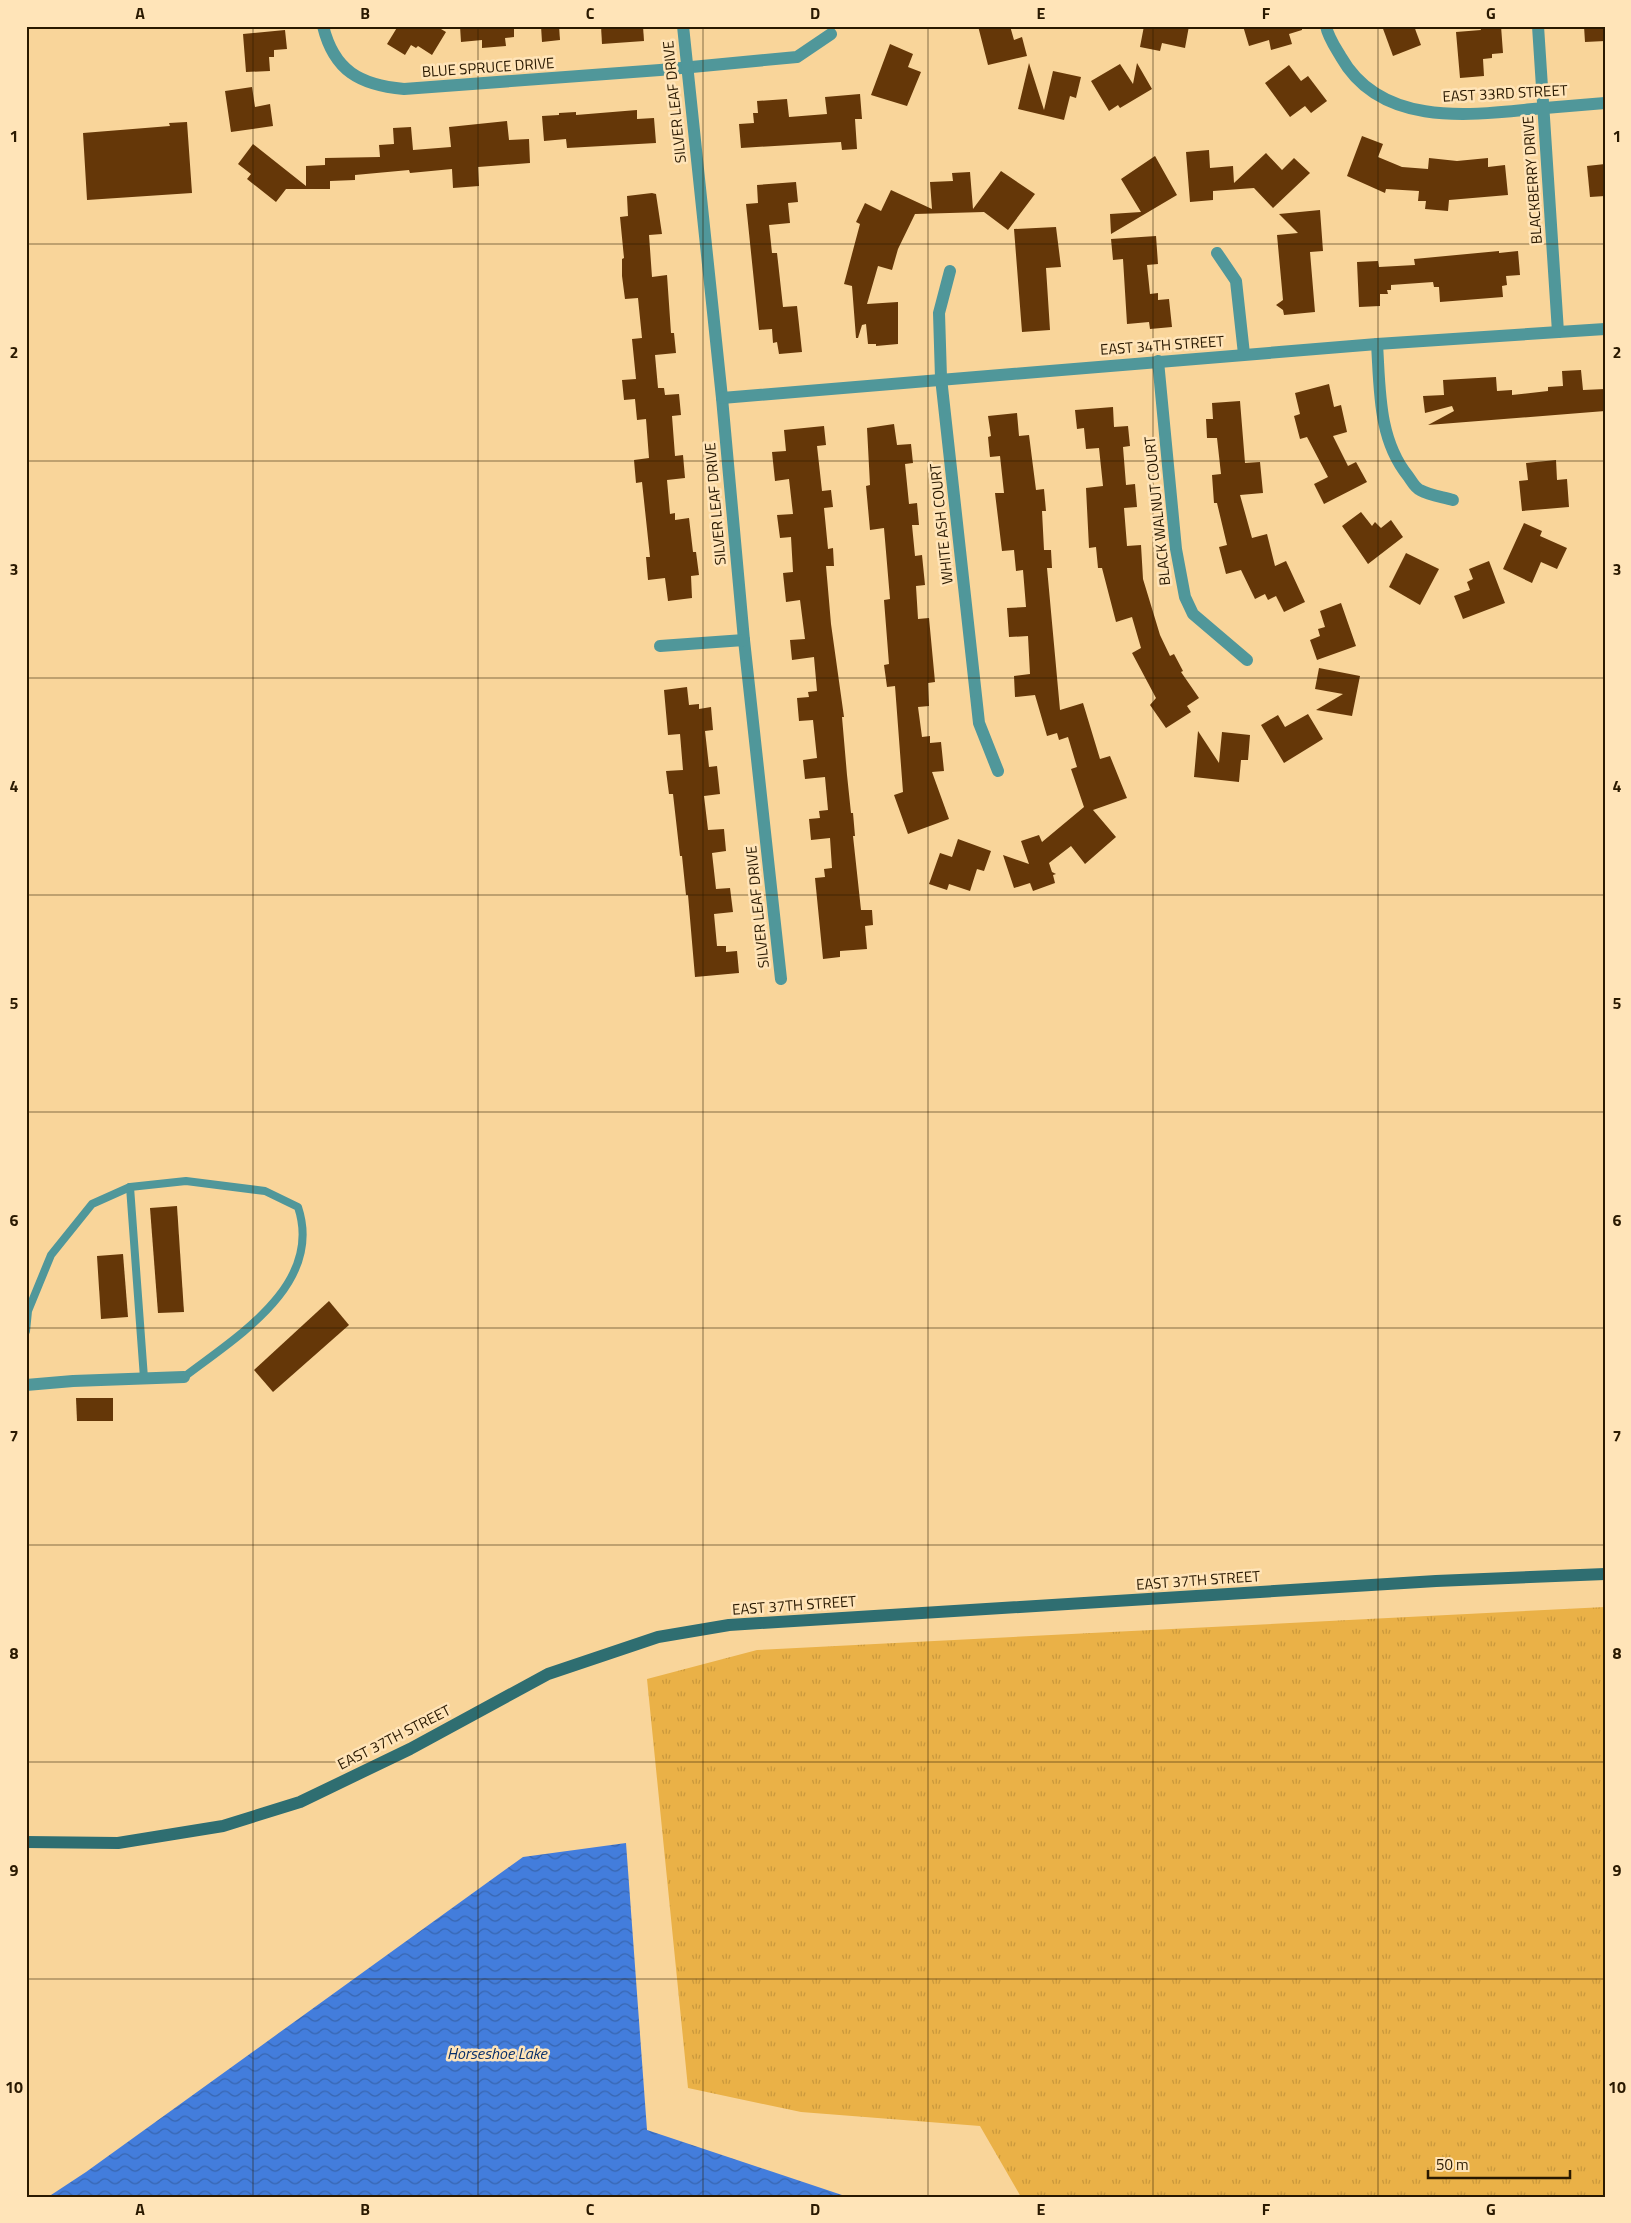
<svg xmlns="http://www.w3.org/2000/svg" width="1631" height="2223" font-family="'Titillium Web',sans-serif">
<defs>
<pattern id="grass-tufts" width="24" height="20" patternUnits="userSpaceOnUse" patternTransform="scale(1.25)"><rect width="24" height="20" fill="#eab147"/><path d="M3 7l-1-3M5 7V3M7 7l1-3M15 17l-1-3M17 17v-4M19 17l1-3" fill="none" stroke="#c9983c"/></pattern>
<pattern id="water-waves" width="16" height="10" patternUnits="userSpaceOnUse" patternTransform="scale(1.25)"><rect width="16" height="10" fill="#437ddc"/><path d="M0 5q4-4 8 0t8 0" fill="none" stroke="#3866b0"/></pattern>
</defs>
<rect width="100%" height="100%" fill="#f9d59a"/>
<!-- grass -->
<path fill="url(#grass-tufts)" d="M1605,1607V2197H1021L980,2126L801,2112L688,2088L647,1679L757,1650Z"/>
<!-- water -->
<path fill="url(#water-waves)" d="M626,1843L647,2130L848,2197H48L86,2172L523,1857Z"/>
<!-- building -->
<g fill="#653708">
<path d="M398,26H436L446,32L432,55L418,46L416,48L411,45L405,55L387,44Z"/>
<path d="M460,26H514V37L505,38L506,46L482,48V40L461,42Z"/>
<path d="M541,26H559L560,40L542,42Z"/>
<path d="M601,26H643L644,41L602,44Z"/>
<path d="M978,26H1010L1014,40L1022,37L1027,56L988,65Z"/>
<path d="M1144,26H1189L1185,48L1162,43L1160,51L1140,47Z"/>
<path d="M1243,26H1302V30L1289,34L1292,44L1271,50L1269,40L1249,46Z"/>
<path d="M1382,26H1414L1421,45L1393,56Z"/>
<path d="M1480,26H1501L1503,53L1492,54V58L1483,59L1484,76L1460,78L1456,32L1481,30Z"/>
<path d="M1584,26H1605V41L1585,42Z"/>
<path d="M285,30L287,49L274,50V57H269L270,71L246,72L243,34Z"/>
<path d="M890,44L913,54L908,67L921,72L907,106L871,95Z"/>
<path d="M1029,63L1044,110L1053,71L1081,77L1076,98L1070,96L1064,120L1018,109Z"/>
<path d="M1137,63L1152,89L1120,108L1118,105L1109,111L1091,81L1120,64L1133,84Z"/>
<path d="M1289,65L1301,81L1308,76L1327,101L1311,113L1305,106L1290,117L1265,83Z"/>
<path d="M252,87L255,107L270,104L273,126L231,132L225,91Z"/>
<path d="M860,94L862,119H855L857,149L842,150L841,142L741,148L739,124L754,123L753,113H758L757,101L787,99L789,117L827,114L825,97Z"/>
<path d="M637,110V119L654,118L656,143L567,148L566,139L544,141L542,116L559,115V113L576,112V115Z"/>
<path d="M507,121L509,140L529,139L530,163L478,167L479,186L453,188L452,169L410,173L409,170L355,175V180L330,181V189H286L276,202L247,179L251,174L238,164L253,144L306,186V166L325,165V158L380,157L379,145L394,144L393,128L411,127L413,150L451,147L449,127Z"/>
<path d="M187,122L192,193L87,200L83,133L170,126L169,123Z"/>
<path d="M1362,136L1383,144L1378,157L1402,167L1428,169L1429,158L1457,161L1488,158V167L1505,165L1508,195L1449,200L1448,211L1425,209L1426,201H1418L1419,191L1386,189L1385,193L1347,176Z"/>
<path d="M1209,150L1210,168L1233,166L1234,183L1266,153L1282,170L1294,158L1310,173L1273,208L1254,188L1213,191V200L1190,202L1186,152Z"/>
<path d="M1155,156L1177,195L1111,234L1110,214L1141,212L1121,179Z"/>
<path d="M1605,164V196L1590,197L1587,166Z"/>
<path d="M1001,171L1035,194L1008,230L984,212L915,214L898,249L892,270L878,266L867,304L898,302V344L876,346V344H868L866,324L862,325L858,338H856L852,286L844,284L860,224L856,222L865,203L881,211L891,190L932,209L930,182L953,181L952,173L970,172L973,209Z"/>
<path d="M796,182L798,202L788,203L790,223L769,225L772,253H777L783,307L797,306L802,352L779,354L777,342L773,343L772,329L759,330L746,204L758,203L757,185Z"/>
<path d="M652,193L656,194L662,234L649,235L652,277L667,275L671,333H674L676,353L655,355L658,388H664L665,395L679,394L681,415L672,416L675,456L683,455L685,478L667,480L670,514L675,513V520L689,518L693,552H696L699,575L691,576L692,598L668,601L665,578L648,580L646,557H650L642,482L636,483L634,460L649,458L646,419L637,420L635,399L624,400L622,380L636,379L632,339L642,338L638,298L625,299L622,276V259L624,258L620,217L628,216L627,196Z"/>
<path d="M1320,210L1323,251L1310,252L1315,312L1284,315L1283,310L1276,305L1283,300L1277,235L1298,233L1279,214Z"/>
<path d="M1056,227L1061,267L1046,268L1050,330L1022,332L1014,229Z"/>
<path d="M1156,236L1158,264L1147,265L1150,294L1158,293V300L1169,299L1172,327L1150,329L1149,322L1127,324L1123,259L1113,260L1111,239Z"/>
<path d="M1499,251V253L1518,251L1520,275L1506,276L1507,285L1502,286L1503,297L1440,302L1439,287H1434L1433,282L1391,285V290H1387L1388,294H1380V306L1359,307L1357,262L1378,261L1379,267L1415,265L1414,259Z"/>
<path d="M1581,370L1583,390L1605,389V411L1428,425L1454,411L1452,406L1425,413L1423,396L1444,395L1443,380L1496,377L1497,391L1512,390V395L1548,391V387L1563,386L1562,371Z"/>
<path d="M1329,384L1334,407L1341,405L1347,432L1333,436L1348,466L1356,462L1367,482L1324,504L1314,484L1328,477L1307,437L1300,439L1294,416L1300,414L1295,393Z"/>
<path d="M1240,401L1245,463L1260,462L1263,493L1240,495L1252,538L1267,534L1275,566L1286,561L1305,602L1284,612L1276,596L1268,600L1265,594L1255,599L1241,570L1226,574L1219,547L1227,545L1217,503H1214L1212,475L1221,474L1217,438H1207L1206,419H1213L1212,403Z"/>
<path d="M1113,407L1114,427L1128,426L1130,446L1123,447L1126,485L1135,484L1137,507L1124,508L1127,546L1141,545L1143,579L1160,635L1170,656L1174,654L1183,671L1181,672L1199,698L1187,706L1191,712L1166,728L1150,705L1156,698L1132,653L1141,648L1132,617L1116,622L1102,568H1098L1096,547L1089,548L1086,488L1103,486L1099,448L1086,449L1084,428L1077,429L1075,410Z"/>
<path d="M1017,413L1019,436L1029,435L1036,490L1044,489L1046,511H1042L1044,550H1051L1052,568H1047L1060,710L1083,703L1100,759L1110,756L1127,798L1093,810L1116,837L1085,864L1071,846L1049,863L1052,872L1056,874L1053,875L1055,883L1033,891L1030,883L1014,888L1003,855L1029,864L1021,841L1039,835L1042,842L1084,807L1071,769L1077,767L1068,737L1059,740L1057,733L1047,736L1035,695L1015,697L1014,676L1030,674L1028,636L1009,637L1007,608L1026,607L1023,570L1016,571L1014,550L1002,551L995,493H1004L1000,456L990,457L988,437L991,436L988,416Z"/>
<path d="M894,424L897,445L911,444L913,463L905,464L909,504L917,503L919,525H912L915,556L922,555L925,585L916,586L918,619L929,618L935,682L928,683L929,706L918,707L922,737L930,736V743L941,742L944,771L932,772L949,819L908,834L894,795L903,792L895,686L887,687L884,665L889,664L884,600L890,599L884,528L870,530L866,486L870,485L867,428Z"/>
<path d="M824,426L826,445L817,446L822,491L831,490L833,507L824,508L828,549L833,548L834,566H826L831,624L844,717H842L847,775L851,813H853L855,836H853L861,910H872L873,925L865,926L867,949L840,951V957L823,959L815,878L825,877L824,869L832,868L830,838L811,840L809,819L820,818L819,811L828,810L825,777L805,779L803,760L817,758L813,720L799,721L797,698L809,697L808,692L817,691L814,657L792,660L790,640L805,639L800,600L786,602L783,573L793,572L791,537L780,538L777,515L793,514L789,479L775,481L772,452L786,451L784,430Z"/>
<path d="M1556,460L1557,480L1567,479L1569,507L1522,511L1519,481L1528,480L1526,463Z"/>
<path d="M1361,512L1372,526L1375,522L1381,528L1391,520L1403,537L1368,564L1342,526Z"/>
<path d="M1524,523L1542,531L1540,536L1567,548L1557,569L1541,562L1532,583L1503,569Z"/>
<path d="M1406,553L1439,569L1420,605L1389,587Z"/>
<path d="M1489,561L1505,603L1463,619L1454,596L1470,590L1467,582L1473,579L1469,569Z"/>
<path d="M1341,603L1356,646L1317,660L1310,640L1320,636L1318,629L1325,627L1320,611Z"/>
<path d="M1319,668L1360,676L1352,716L1316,710L1343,694L1315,689Z"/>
<path d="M687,687L689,705L699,704V709L711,707L713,730L705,731L709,767L717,766L720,794L704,796L708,830L724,829L726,851L712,853L716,889L730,888L733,912L714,914L717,946H726V952L737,951L739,973L695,977L688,895H686L682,856H680L673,794H669L666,771L683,770L680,734L668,735L664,690Z"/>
<path d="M1308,714L1323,739L1284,763L1261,725L1278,715L1285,727Z"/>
<path d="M1198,731L1219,763L1222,732L1250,735L1248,760H1241L1239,782L1194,777Z"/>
<path d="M958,839L991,851L984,871L977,869L970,891L949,884L947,890L929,884L940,853L952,857Z"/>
<path d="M177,1206L184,1312L158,1313L150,1208Z"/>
<path d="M123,1254L128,1317L101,1319L97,1256Z"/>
<path d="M329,1301L349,1325L273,1392L254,1370Z"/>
<path d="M76,1398H113V1421H77Z"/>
</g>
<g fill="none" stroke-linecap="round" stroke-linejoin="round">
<!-- lane -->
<g stroke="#50979a" stroke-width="8">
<path d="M130,1187L144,1378"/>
<path d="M26,1331L28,1311L51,1255L92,1204L130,1187L186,1181L265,1191L298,1207C324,1285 236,1337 184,1377"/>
</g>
<!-- street -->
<g stroke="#50979a" stroke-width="12">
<path d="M323,26C334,71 360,85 404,89L660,70L797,57L831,34"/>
<path d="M683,26L722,398L744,640L781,979"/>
<path d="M1326,26C1328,37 1335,47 1341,57C1380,126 1466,116 1533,109C1557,107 1581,105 1605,103"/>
<path d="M1538,26L1558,332"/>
<path d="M1217,253L1236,281L1244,354"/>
<path d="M950,271L939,313L941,378L979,723L998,771"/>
<path d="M1377,344C1380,389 1378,439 1408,476C1411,480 1415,488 1420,490C1429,495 1443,497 1453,500"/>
<path d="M1158,361L1176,549L1185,597L1193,614L1247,660"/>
<path d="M722,398L1377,344L1605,329"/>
<path d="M660,646L744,640"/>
<path d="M26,1385L73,1381L184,1377"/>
</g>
<!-- secondary -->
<path stroke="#2f6e71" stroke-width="12" d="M26,1842L118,1843L223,1826L300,1802L410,1749L548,1674L658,1637L729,1625L1436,1581L1605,1574"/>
</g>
<!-- grid -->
<path fill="none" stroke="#2a1900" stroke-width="1" stroke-opacity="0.55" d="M253,26V2197M478,26V2197M703,26V2197M928,26V2197M1153,26V2197M1378,26V2197M26,244H1605M26,461H1605M26,678H1605M26,895H1605M26,1112H1605M26,1328H1605M26,1545H1605M26,1762H1605M26,1979H1605"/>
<g text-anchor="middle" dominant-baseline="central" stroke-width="5" stroke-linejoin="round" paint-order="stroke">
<!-- street labels -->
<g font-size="15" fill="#2a1900" stroke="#ffe4b8">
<text transform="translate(488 67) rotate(-4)">BLUE SPRUCE DRIVE</text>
<text transform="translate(1505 93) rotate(-3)">EAST 33RD STREET</text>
<text transform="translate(674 102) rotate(-96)">SILVER LEAF DRIVE</text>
<text transform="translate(1532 180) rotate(-94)">BLACKBERRY DRIVE</text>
<text transform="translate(1162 345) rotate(-4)">EAST 34TH STREET</text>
<text transform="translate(715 504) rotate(-95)">SILVER LEAF DRIVE</text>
<text transform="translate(1157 511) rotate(-96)">BLACK WALNUT COURT</text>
<text transform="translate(941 524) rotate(-96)">WHITE ASH COURT</text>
<text transform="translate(757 907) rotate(-96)">SILVER LEAF DRIVE</text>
<text transform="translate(1198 1580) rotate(-4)">EAST 37TH STREET</text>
<text transform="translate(794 1605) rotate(-4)">EAST 37TH STREET</text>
<text transform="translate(394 1737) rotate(-27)">EAST 37TH STREET</text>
</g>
<!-- water labels -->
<g font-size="16" font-style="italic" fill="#082e69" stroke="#ffe4b8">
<text x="497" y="2053">Horseshoe Lake</text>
</g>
</g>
<!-- border -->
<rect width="1631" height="2223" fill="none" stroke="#ffe4b8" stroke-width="55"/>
<!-- scale -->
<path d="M1428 2170v8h142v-8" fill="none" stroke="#2a1900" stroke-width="2.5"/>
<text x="1436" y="2170" font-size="15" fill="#2a1900" stroke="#ffe4b8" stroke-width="4" paint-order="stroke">50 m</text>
<rect x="28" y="28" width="1576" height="2168" fill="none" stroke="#2a1900" stroke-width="2"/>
<g font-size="16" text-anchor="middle" font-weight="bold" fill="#2a1900">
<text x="140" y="19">A</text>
<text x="365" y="19">B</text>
<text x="590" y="19">C</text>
<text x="815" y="19">D</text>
<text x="1041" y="19">E</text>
<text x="1266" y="19">F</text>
<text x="1491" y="19">G</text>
<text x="14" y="142">1</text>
<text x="1617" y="142">1</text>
<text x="14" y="358">2</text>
<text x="1617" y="358">2</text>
<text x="14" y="575">3</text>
<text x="1617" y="575">3</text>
<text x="14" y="792">4</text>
<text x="1617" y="792">4</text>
<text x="14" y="1009">5</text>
<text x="1617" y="1009">5</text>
<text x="14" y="1226">6</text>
<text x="1617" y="1226">6</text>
<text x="14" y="1442">7</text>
<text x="1617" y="1442">7</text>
<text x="14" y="1659">8</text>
<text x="1617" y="1659">8</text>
<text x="14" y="1876">9</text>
<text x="1617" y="1876">9</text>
<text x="14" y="2093">10</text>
<text x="1617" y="2093">10</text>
<text x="140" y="2215">A</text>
<text x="365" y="2215">B</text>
<text x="590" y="2215">C</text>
<text x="815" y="2215">D</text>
<text x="1041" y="2215">E</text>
<text x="1266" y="2215">F</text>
<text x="1491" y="2215">G</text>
</g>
</svg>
